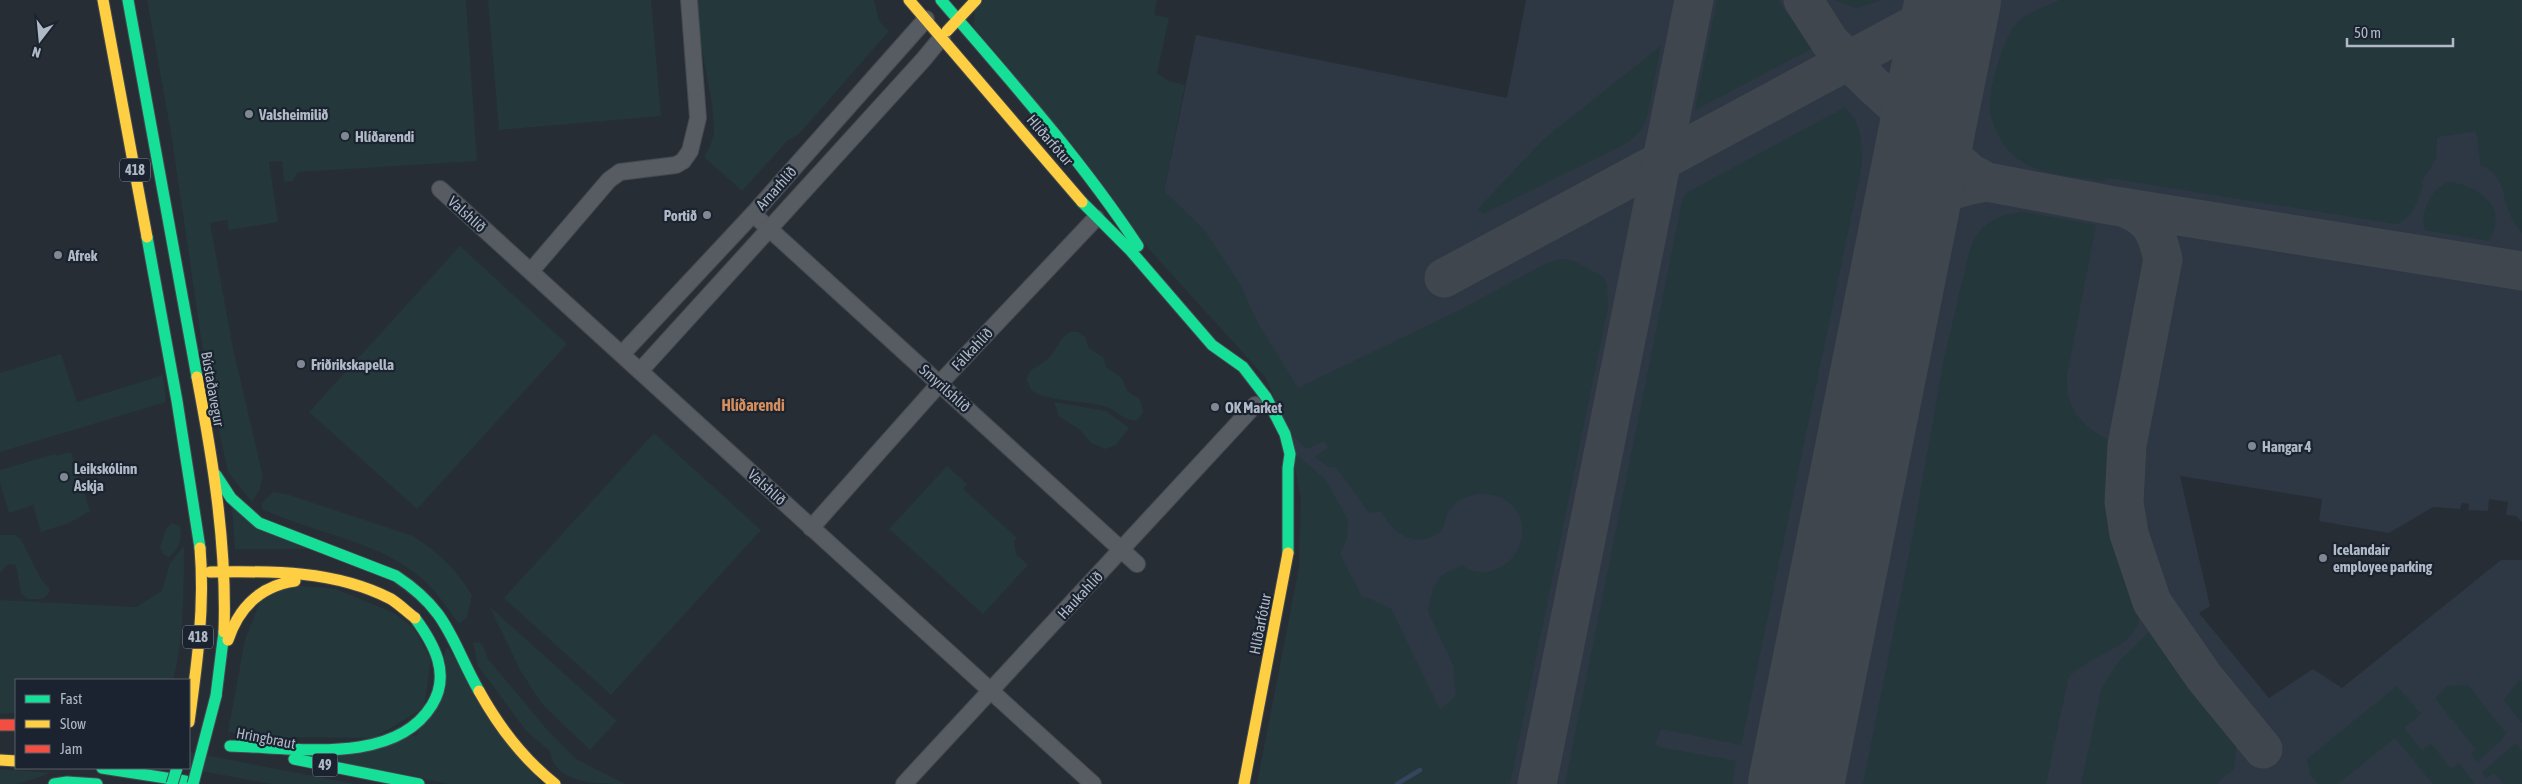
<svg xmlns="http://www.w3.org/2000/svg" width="2522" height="784" font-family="'Asap Condensed',sans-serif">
<rect width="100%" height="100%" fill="#272d34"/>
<!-- airport -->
<path fill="#2e3744" d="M1526,0H2522V522L2516,516L2506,515L2508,502L2489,499L2488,511L2468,510L2469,504L2462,503L2460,509L2433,507L2389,533L2319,521L2322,499L2180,476L2210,606L2199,613L2269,698L2313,669L2342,688L2501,560H2522V784H1257L1299,568L1301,499L1289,433L1266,378L1149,249L1164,191L1196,35L1507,98Z"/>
<!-- green -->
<g fill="#24373a">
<path d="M147,0H466L477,161L298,172L293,181L284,182L282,161L269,162L278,222L229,230L227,220L210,223L233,348L263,477L259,491L252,502L228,472L205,365L171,133Z"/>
<path d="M488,0H651L661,116L499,130Z"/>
<path d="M697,0H874L879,21L889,31L799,134L787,141L742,191L704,157L710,146L714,133L712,104L700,39Z"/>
<path d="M984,0H1157L1154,15L1169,18L1157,73L1169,81L1185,85L1164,191L1206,232L1241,286L1257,322L1298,388L1460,310L1547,263L1562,259L1574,261L1603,277L1607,284L1608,307L1510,784H1257L1299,568L1301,499L1292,451L1325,479L1348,520L1347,538L1340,554L1362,597L1368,598L1391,609L1440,710L1456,696L1453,665L1428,611L1433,589L1442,575L1463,565C1468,571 1475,572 1483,572C1523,570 1538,517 1502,498C1484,489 1459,494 1448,512C1445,517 1445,524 1442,530C1439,534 1430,538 1425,539C1403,542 1392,528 1380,511L1369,513L1336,467H1329L1315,457L1328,448L1324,441L1307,449L1289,433L1266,378L1149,249L973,34L975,9Z"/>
<path d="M1717,0H1778L1811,49L1695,110Z"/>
<path d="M1834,0H1882L1857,8Z"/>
<path d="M2061,0H2521L2522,233C2518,227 2513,222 2511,216C2501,195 2507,180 2484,166L2481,167L2476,131L2437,137L2436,159L2421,182L2423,186C2417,201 2413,218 2396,224L2109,178L2102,181C2076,176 2043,176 2021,161C2005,151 1992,128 1990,109C1989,90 2003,37 2017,23C2028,12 2047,6 2061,0Z"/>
<path d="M1661,46L1647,117L1641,130L1627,143L1483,214L1478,209L1544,139Z"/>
<path d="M1844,108C1862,119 1862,146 1862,165L1741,745L1661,729L1655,744L1659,747L1736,761L1732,784H1565L1683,197L1688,192Z"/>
<path d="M2450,182C2482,188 2508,207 2489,241L2425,230C2419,213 2432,186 2450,182Z"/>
<path d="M2024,212L2096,225L2067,374C2065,412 2083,427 2115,444C2107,505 2117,553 2140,610C2142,649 2085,654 2068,679L2046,784H1863L1911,545L1944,359L1969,253C1978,224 1995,215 2024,212Z"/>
<path d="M460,246L567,344L417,509L309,412Z"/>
<path d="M1070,332H1078L1085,337L1089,348L1103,357L1107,368L1122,378L1127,391L1140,399L1143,412L1138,420C1124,423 1116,408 1103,406C1084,401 1046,401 1031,390L1027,380C1029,366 1041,366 1049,358C1057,350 1059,338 1070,332Z"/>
<path d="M61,354L77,402L163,375L166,402L0,452V373Z"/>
<path d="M1054,402L1106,411L1129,428L1116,445L1106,449L1091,443L1080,430L1059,416Z"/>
<path d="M654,433L761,530L611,695L504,598Z"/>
<path d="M71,452L90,511L69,523L41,532L33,505L9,513L0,483V470L55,454L56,456Z"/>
<path d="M947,466L967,484L963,489L1017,538L1014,541L1016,554L1028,565L983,614L889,529Z"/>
<path d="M273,492L286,494L413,536C438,552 457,570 472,595L467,617L459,624C447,608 436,590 420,577C380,542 311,532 262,509V503Z"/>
<path d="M232,508L311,549H235Z"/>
<path d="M172,523L180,526C182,540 180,548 169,557L163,554L160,547L166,529Z"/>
<path d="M0,535H14L20,538L42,581L50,589C46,601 39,599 28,599L21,593L16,565L8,564L0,573Z"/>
<path d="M184,546C184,591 184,637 173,680H16V713L0,714V600L136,607L162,591L170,563Z"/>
<path d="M293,585L336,589L394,613L413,627L431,659L424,708L374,738L254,737L228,732L245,639L262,597Z"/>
<path d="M490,607L617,721L590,750L542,704L520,670Z"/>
<path d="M2149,632L2237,739L2234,769L2216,784H2081L2102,687L2119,661Z"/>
<path d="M479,642L483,646L488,659L550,733L576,759L625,784C595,784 555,784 550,751L527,732L478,666L473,643Z"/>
<path d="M447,647L541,784H449L293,754L417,735Z"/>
<path d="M2519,680L2522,681V723L2504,700Z"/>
<path d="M2468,685L2506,733L2500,742L2477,762L2471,754L2475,749L2435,698L2447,686Z"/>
<path d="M2397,686L2421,714L2404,728L2422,750L2431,743L2451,769L2459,763L2475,784H2433L2395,738L2338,784H2319L2311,777L2307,759Z"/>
<path d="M2516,743L2522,751V784H2503L2494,773L2486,778L2482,772Z"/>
<path d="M189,752L355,784H271L184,768Z"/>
<path d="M0,769L51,773L18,784H0Z"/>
</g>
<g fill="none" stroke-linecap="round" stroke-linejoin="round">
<!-- stream -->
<path stroke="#34465d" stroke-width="4.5" d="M1397,784L1420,770"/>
<!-- taxiway -->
<g stroke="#40464d" stroke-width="39">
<path d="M1803,0L1830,42L1872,84L1970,173L1987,182L2109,205L2522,271"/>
<path d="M1946,36L1967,4L1973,0"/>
<path d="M1934,94L1935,121L1950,156"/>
<path d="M1900,112C1921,138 1914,170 1913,201"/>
<path d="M2123,207C2151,218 2156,230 2163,259L2127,445L2124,502L2129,534L2152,602L2204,677L2263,749"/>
<path d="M1905,237C1933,198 1938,190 1987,182"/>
<path d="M1444,278L1922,21L1944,0"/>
<path d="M1537,784L1694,0"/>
</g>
<!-- runway -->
<path stroke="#40464d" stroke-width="96" d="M1796,784L1953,0"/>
<defs>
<g id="street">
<path d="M440,189L1093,784"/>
<path d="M753,214L1137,564"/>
<path d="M531,271L609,180L620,172L676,165L683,161L690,151L698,118L689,0"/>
<path d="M622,354L753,214L926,19"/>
<path d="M640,371L923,60L942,37"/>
<path d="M811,528L940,383L1096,218"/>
<path d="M904,784L1255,405"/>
</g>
<g id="fast">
<path d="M128,0L197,377"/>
<path d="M941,0C1010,80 1080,158 1138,246"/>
<path d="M1082,202L1130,250L1212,345L1243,367L1266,397L1285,434L1290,454L1288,468V553"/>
<path d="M147,237L177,401L200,548"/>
<path d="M216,475L231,498L259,523L396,576C449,611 450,639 479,691"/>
<path d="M216,696L224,632"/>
<path d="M230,746C292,747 394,767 432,705C451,674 434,644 415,618"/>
<path d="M294,759L419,784"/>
<path d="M102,768L185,781"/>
<path d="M54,784L67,782L97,784"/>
</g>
<g id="slow">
<path d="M103,0L147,237"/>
<path d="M909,0L1082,202"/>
<path d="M947,31L976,0"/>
<path d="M197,377C213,461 227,545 224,632"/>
<path d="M210,572C271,571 335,570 391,599C399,604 407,612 415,618"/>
<path d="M228,640C239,607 260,586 295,581"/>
<path d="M479,691C499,727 522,758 555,784"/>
<path d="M189,722C197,665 205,606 200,548"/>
<path d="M0,760L16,761"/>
<path d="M1244,784L1288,553"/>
</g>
<path id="jam" d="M0,725H16"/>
</defs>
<!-- street casing -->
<use href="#street" stroke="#45494f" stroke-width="18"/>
<!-- fast casing -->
<use href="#fast" stroke="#45494f" stroke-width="13"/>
<!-- slow casing -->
<use href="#slow" stroke="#45494f" stroke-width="13"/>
<!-- jam casing -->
<use href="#jam" stroke="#45494f" stroke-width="13"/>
<!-- street -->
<use href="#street" stroke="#575b62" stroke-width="16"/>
<!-- fast -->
<use href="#fast" stroke="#16e098" stroke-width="11"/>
<!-- slow -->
<use href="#slow" stroke="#ffcf43" stroke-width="11"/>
<!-- jam -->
<use href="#jam" stroke="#f24e42" stroke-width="11"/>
<defs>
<g id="fast-bridge">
<path d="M172,784L177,768"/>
<path d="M193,784L216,696"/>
</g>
</defs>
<!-- fast-bridge casing -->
<use href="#fast-bridge" stroke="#444951" stroke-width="13" stroke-linecap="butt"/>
<!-- fast-bridge -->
<use href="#fast-bridge" stroke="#16e098" stroke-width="11"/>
</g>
<!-- markers -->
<g fill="#808893" stroke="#1a232f" stroke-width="2">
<circle cx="249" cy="114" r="5"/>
<circle cx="345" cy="136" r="5"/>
<circle cx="707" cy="215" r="5"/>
<circle cx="58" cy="255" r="5"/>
<circle cx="301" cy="364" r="5"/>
<circle cx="1215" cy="407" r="5"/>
<circle cx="2252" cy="446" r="5"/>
<circle cx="64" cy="477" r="5"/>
<circle cx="2323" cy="558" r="5"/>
</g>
<g text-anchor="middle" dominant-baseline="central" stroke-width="4.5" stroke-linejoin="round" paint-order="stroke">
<!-- shield labels -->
<g fill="#1a232f" stroke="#838c99" stroke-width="1">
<rect x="120" y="158.5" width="30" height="23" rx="4"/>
<rect x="183" y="625.5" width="30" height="23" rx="4"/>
<rect x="312.5" y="753.5" width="25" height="23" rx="4"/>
</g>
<g font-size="14" font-weight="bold" fill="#b0b9c6">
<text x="135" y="170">418</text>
<text x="198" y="637">418</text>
<text x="325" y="765">49</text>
</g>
<!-- poi labels -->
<g font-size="15" font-weight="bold" fill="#b0b9c6" stroke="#1a232f" text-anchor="start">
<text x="259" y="114">Valsheimilið</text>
<text x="355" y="136">Hlíðarendi</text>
<text x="697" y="215" text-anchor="end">Portið</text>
<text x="68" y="255">Afrek</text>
<text x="311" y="364">Friðrikskapella</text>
<text x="1225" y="407">OK Market</text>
<text x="2262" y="446">Hangar 4</text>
<text x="74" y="468">Leikskólinn<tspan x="74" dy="17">Askja</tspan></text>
<text x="2333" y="549">Icelandair<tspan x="2333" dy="17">employee parking</tspan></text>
</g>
<!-- street labels -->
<g font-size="15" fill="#b0b9c6" stroke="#1a232f">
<text transform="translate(1050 140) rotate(49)">Hlíðarfótur</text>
<text transform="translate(776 188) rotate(-48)">Arnarhlíð</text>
<text transform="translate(467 214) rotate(42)">Valshlíð</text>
<text transform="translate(972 349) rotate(-47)">Fálkahlíð</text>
<text transform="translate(945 388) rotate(42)">Smyrilshlíð</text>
<text transform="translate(213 389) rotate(80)">Bústaðavegur</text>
<text transform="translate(767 487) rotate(42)">Valshlíð</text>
<text transform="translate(1080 595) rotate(-47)">Haukahlíð</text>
<text transform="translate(1260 624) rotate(-79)">Hlíðarfótur</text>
<text transform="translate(266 738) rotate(11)">Hringbraut</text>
</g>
<!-- neighbourhood labels -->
<g font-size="16" font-weight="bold" fill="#d58e5c" stroke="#1a232f">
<text x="753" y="405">Hlíðarendi</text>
</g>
</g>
<!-- legend -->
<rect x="15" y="679" width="175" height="90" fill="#1a232f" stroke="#565f6b"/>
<rect x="25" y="695" width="25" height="8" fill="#16e098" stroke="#565f6b"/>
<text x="60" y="704" font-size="15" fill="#b0b9c6">Fast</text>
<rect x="25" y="720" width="25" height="8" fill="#ffcf43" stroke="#565f6b"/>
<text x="60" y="729" font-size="15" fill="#b0b9c6">Slow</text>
<rect x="25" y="745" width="25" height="8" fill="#f24e42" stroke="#565f6b"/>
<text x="60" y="754" font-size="15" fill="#b0b9c6">Jam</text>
<!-- north arrow -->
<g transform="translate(40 40) rotate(196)" stroke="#1a232f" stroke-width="4" paint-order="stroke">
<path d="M0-4L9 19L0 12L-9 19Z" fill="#b0b9c6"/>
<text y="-8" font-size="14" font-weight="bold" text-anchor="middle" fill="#b0b9c6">N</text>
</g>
<!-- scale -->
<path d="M2347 38v8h106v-8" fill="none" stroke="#b0b9c6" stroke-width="2.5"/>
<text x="2354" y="38" font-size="15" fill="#b0b9c6" stroke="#1a232f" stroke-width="4" paint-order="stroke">50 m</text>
</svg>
